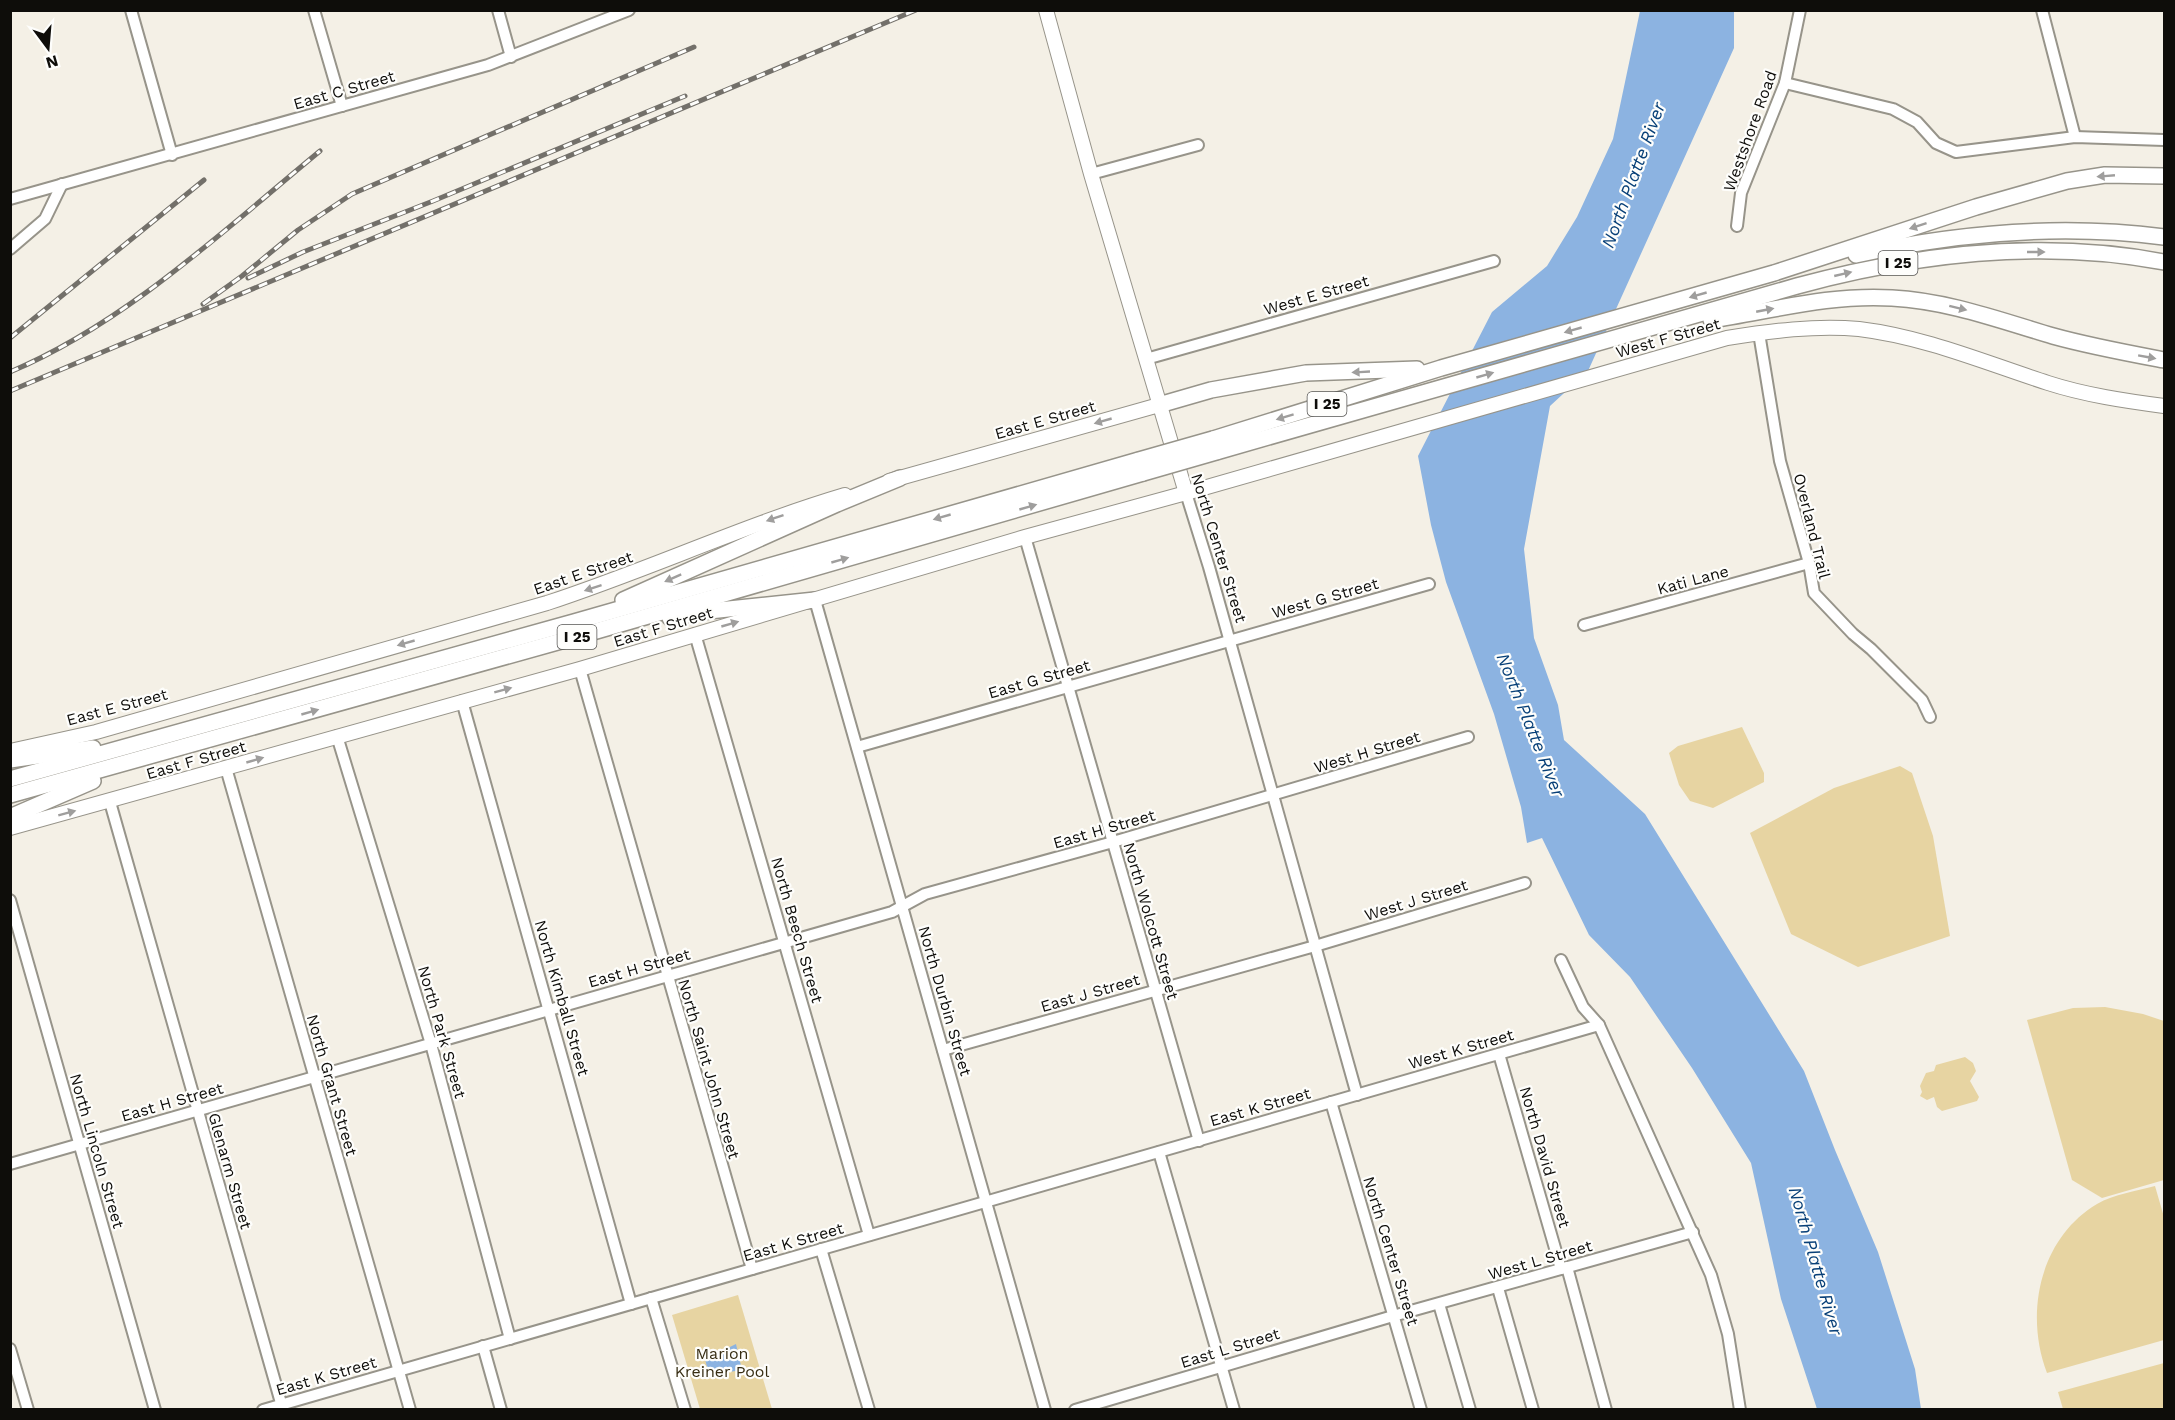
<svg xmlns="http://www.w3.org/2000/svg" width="2175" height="1420" font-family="'Work Sans',sans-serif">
<rect width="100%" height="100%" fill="#f4f0e6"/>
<!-- green -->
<g fill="#e7d4a2">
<path d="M1742,727L1764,773V782L1713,808L1690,801L1679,785L1669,753L1678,746Z"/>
<path d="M1900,766L1912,773L1933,836L1950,936L1858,967L1791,934L1750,833L1834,788Z"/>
<path d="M2105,1007L2143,1014L2164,1021V1180L2102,1198L2072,1180L2027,1020L2073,1008Z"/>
<path d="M1965,1057L1973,1063L1976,1071L1970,1081L1979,1097L1977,1101L1942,1111L1937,1107L1934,1097L1927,1100L1920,1096L1922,1092L1920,1086L1926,1073L1934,1071L1936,1065Z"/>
<path d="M2155,1186L2164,1217V1340L2047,1373C2024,1313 2040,1238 2097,1204C2114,1194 2137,1191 2155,1186Z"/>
<path d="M738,1295L772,1409H700L672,1315Z"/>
<path d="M2164,1363V1409H2063L2058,1392Z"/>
</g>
<!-- water -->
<g fill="#8cb3e1">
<path d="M1640,11H1734V48L1588,371L1550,406L1524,549L1534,638L1558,705L1564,740L1645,814L1804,1071L1835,1150L1878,1252L1915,1369L1921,1409H1817L1781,1299L1751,1163L1692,1068L1630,977L1589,935L1542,838L1527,843L1521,807L1494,714L1446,582L1431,525L1418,456L1492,312L1547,266L1577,217L1613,139Z"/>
<path d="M736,1344L742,1370L709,1375L705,1359Z"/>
</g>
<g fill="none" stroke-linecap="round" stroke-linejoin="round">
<defs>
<g id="minor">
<path d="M131,10L172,155"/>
<path d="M314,10L342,106"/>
<path d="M498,10L511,57"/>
<path d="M2042,10L2075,137"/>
<path d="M1785,83L1893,109L1917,122L1936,143L1956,152L2075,137L2164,140"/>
<path d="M1091,174L1198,145"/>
<path d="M10,199L488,65L629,10"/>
<path d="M1737,226L1741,193L1785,83L1800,10"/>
<path d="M10,249L45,219L62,184"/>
<path d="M1759,333L1780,461L1809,563L1814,593L1853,634L1871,649L1922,700L1930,717"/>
<path d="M1146,359L1494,261"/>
<path d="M1186,493L1209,567L1357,1095"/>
<path d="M1025,537L1199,1141"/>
<path d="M815,600L1045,1410"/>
<path d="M1584,625L1809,563"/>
<path d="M695,634L869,1235"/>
<path d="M580,669L752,1269"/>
<path d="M462,701L631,1304"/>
<path d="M337,736L431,1044L510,1339"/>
<path d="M857,747L1429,584"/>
<path d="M226,768L410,1410"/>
<path d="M110,802L283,1410"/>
<path d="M10,900L155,1410"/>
<path d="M1561,960L1583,1007L1599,1025L1711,1275L1728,1334L1740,1410"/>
<path d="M943,1050L1315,946L1525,883"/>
<path d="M1499,1054L1561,1269"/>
<path d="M1331,1102L1421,1410"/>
<path d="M1159,1152L1234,1410"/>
<path d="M10,1164L892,912L925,894L1113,842L1468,737"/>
<path d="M821,1249L869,1410"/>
<path d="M1567,1267L1606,1410"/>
<path d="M1498,1288L1533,1410"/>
<path d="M651,1298L685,1410"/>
<path d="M1439,1304L1470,1410"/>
<path d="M483,1346L501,1410"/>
<path d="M10,1349L28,1410"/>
<path d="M263,1410L1599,1025"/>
<path d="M1075,1410L1393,1316L1693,1232"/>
</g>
<g id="major">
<path d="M1046,10L1091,174L1186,493"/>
<path d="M889,481L1159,405"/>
<path d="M10,751L96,732L547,603C648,570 744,525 845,495"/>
<path d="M10,828L580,669L1025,537L1186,493L1727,338C1771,331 1815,325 1859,329C1925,337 1986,363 2048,383C2085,395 2126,401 2164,406"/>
</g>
<g id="highway">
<path d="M1856,255C1956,233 2063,224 2164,237"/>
<path d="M1711,320C1771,311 1830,294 1892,298C1948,301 1999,320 2053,336C2089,346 2127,353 2164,360"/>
<path d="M1159,405L1211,390L1306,373L1417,369"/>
<path d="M1213,439L1441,368L1774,273L1976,207L2067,181L2105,175L2164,176"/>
<path d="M1216,452L1797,286C1915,254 2043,239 2164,262"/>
<path d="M623,600L837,504L900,478"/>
<path d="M670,618L700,612L815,600"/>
<path d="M10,760L93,748"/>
<path d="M10,779L574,622L1139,460"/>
<path d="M10,795L579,636L1143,473"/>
<path d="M10,817L93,781"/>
</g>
</defs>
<!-- minor casing -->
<use href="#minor" stroke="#97948a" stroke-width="14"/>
<!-- major casing -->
<use href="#major" stroke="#97948a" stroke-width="16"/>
<!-- highway casing -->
<use href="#highway" stroke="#97948a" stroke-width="18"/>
<!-- minor -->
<use href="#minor" stroke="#fff" stroke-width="10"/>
<!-- major -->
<use href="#major" stroke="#fff" stroke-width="14"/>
<!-- highway -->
<use href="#highway" stroke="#fff" stroke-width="15"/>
<defs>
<g id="rail">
<path d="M248,278L303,252L433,201L685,96"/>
<path d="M203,304L242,276L298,230L352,194L694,47"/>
<path d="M10,338L204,180"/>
<path d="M10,372C126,323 224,230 320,151"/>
<path d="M10,391L916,10"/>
</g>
</defs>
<!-- rail casing -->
<use href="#rail" stroke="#73706a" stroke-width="5"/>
<!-- rail -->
<use href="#rail" stroke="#fefefc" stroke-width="3" stroke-dasharray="9" stroke-linecap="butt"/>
<defs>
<g id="highway-bridge">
<path d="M1139,460L1213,439"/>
<path d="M1143,473L1216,452"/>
</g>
</defs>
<!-- highway-bridge casing -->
<use href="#highway-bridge" stroke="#97948a" stroke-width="18" stroke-linecap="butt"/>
<!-- highway-bridge -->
<use href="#highway-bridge" stroke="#fff" stroke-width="15"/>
</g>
<!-- one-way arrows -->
<defs><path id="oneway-solid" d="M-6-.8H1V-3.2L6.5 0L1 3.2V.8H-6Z" transform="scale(1.5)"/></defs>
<g fill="#9f9e9d">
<use href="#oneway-solid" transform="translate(2106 176) rotate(175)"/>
<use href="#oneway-solid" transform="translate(1918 226) rotate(162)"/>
<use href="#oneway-solid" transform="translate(2036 252)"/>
<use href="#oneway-solid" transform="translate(1843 274) rotate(-13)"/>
<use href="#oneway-solid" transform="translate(1698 295) rotate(164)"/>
<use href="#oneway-solid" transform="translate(1958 308) rotate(14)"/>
<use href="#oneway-solid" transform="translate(1765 310) rotate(-11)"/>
<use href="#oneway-solid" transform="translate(1573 330) rotate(164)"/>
<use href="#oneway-solid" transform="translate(2147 357) rotate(10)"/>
<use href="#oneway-solid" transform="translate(1361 372) rotate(177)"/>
<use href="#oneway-solid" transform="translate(1485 375) rotate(-16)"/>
<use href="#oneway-solid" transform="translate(1285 417) rotate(163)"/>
<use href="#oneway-solid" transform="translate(1103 421) rotate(164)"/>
<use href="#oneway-solid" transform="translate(1028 507) rotate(-16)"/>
<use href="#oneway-solid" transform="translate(942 517) rotate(164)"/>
<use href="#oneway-solid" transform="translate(775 518) rotate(161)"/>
<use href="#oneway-solid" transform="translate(840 560) rotate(-16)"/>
<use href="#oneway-solid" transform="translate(673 578) rotate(156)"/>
<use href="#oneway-solid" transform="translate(593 588) rotate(162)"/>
<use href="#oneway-solid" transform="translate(730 624) rotate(-16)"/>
<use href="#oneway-solid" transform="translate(406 643) rotate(164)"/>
<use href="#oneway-solid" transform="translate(503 690) rotate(-15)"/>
<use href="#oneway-solid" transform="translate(310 712) rotate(-16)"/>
<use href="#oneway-solid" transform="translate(255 760) rotate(-16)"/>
<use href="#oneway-solid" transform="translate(67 813) rotate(-15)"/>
</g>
<g text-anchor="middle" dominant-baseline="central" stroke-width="4.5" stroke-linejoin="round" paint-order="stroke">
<!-- shield labels -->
<g fill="#fefefc" stroke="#565553" stroke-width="1.5">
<rect x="1878.5" y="251" width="39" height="24" rx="4.5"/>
<rect x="1307.5" y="392" width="39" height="24" rx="4.5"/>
<rect x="557.5" y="625" width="39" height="24" rx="4.5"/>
</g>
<g font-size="15" font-weight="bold" fill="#0e0d0a">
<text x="1898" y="263">I 25</text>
<text x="1327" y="404">I 25</text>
<text x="577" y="637">I 25</text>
</g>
<!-- street labels -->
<g font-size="16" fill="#0e0d0a" stroke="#fefefc">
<text transform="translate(344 90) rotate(-16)">East C Street</text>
<text transform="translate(1750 131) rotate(-70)">Westshore Road</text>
<text transform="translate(1316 295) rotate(-16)">West E Street</text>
<text transform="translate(1668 338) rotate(-16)">West F Street</text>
<text transform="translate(1045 420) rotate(-16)">East E Street</text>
<text transform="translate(1812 526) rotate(76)">Overland Trail</text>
<text transform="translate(1219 548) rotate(73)">North Center Street</text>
<text transform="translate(583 573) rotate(-19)">East E Street</text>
<text transform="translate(1693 580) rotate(-15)">Kati Lane</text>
<text transform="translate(1325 598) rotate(-16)">West G Street</text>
<text transform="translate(663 627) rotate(-17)">East F Street</text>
<text transform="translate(1039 679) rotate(-16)">East G Street</text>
<text transform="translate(117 707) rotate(-15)">East E Street</text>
<text transform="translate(1367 752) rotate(-17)">West H Street</text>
<text transform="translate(196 760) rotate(-16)">East F Street</text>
<text transform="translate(1104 829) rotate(-16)">East H Street</text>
<text transform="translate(1416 900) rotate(-17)">West J Street</text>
<text transform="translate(1151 921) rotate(74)">North Wolcott Street</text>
<text transform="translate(797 930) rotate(74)">North Beech Street</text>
<text transform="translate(639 968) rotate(-16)">East H Street</text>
<text transform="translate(1090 993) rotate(-16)">East J Street</text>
<text transform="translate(562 998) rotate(74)">North Kimball Street</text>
<text transform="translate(945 1001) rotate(74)">North Durbin Street</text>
<text transform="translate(442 1032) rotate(74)">North Park Street</text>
<text transform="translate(1461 1049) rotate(-16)">West K Street</text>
<text transform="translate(709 1069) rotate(74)">North Saint John Street</text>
<text transform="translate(332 1085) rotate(74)">North Grant Street</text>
<text transform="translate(172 1102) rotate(-16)">East H Street</text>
<text transform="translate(1260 1107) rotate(-16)">East K Street</text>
<text transform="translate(97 1151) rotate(74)">North Lincoln Street</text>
<text transform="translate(1545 1157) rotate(74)">North David Street</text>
<text transform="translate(230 1171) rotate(74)">Glenarm Street</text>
<text transform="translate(793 1242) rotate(-16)">East K Street</text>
<text transform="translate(1391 1251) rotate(73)">North Center Street</text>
<text transform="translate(1540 1260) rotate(-16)">West L Street</text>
<text transform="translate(1230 1348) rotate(-17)">East L Street</text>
<text transform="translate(326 1376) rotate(-16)">East K Street</text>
</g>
<!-- park labels -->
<g font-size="16" fill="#372d13" stroke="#fefefc">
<text x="722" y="1353">Marion<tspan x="722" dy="18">Kreiner Pool</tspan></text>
</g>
<!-- water labels -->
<g font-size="18" font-style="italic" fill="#084078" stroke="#fefefc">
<text transform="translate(1633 175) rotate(-70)">North Platte River</text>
<text transform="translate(1531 725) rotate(68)">North Platte River</text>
<text transform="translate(1816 1261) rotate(74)">North Platte River</text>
</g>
</g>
<!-- border -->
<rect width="2175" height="1420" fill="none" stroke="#0e0d0a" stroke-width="24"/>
<!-- north arrow -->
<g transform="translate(48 48) rotate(164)" stroke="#fefefc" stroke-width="4.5" paint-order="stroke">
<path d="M0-4.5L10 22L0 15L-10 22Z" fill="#0e0d0a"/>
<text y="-9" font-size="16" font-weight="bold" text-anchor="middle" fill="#0e0d0a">N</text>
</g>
</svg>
